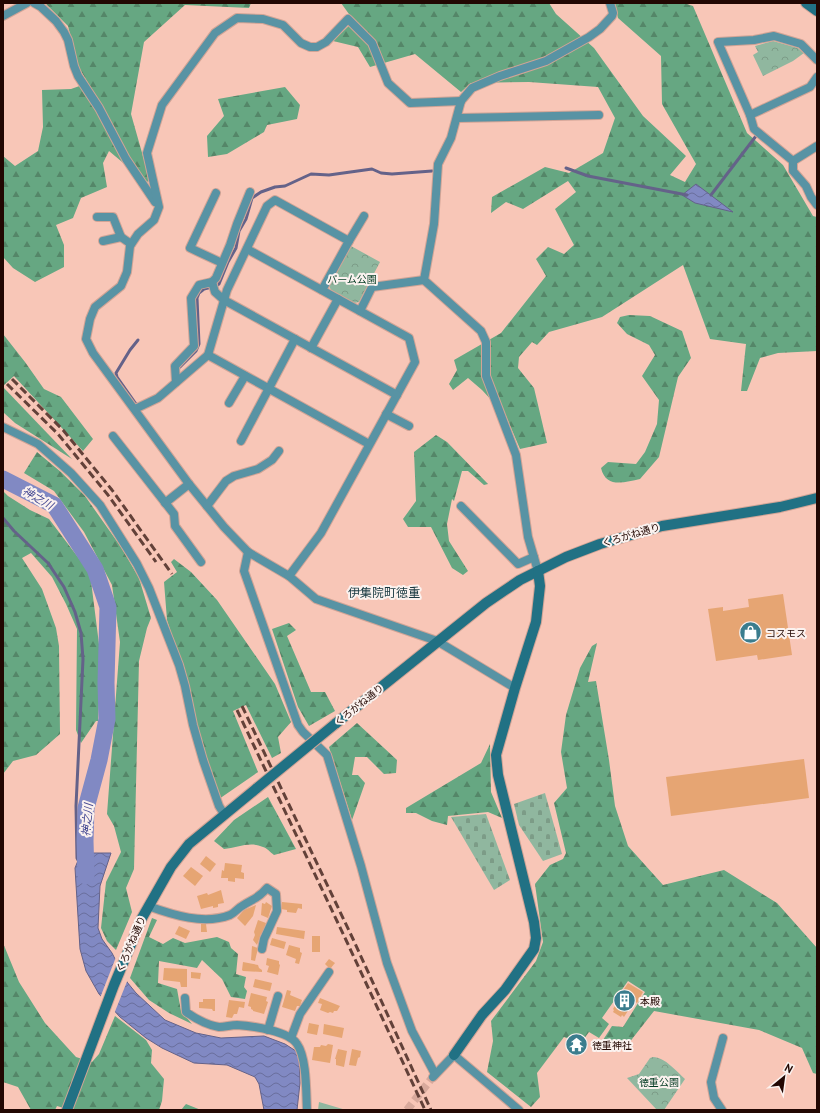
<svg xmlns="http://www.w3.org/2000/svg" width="820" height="1113" font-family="'PT Sans','Noto Sans JP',sans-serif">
<defs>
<pattern id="forest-firs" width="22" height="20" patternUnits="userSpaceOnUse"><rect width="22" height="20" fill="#66a782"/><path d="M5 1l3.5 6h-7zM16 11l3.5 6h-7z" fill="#548668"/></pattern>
<pattern id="cemetery-stones" width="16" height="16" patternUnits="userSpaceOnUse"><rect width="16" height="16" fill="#90b79f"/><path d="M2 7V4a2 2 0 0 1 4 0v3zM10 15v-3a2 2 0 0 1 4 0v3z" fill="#7c9c87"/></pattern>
<pattern id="park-crowns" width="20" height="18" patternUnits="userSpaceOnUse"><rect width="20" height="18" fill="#90b79f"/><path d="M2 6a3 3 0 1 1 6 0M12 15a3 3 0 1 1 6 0" fill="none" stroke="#7c9c87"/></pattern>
<pattern id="water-waves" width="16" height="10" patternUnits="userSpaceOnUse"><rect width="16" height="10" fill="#8189c3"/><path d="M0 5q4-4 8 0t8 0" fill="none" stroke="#696e9c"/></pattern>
</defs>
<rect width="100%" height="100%" fill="#f8c6b7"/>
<!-- grass -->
<path fill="#90b79f" d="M319,1102L346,1110H318Z"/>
<!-- forest -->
<g fill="url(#forest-firs)">
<path d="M48,3H251L249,8L185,5L144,42L131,114L150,181L146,182L109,151L103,163L107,187L81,198L73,218L56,225L64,245V267L35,282L13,268L3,257V156L15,166L38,151L43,127L42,90L71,89L88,83L78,66L68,26L46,4Z"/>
<path d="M341,3H549L556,14L594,48L643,116L686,156L670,175L685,182L696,164L662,104L661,56L618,18L614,3H684L693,6L747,133L783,165L813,216L817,217V351L778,353L760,358L747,391H741L746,344L710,339L683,265L602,317L549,332L537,345L532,342L519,357L518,368L534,388L547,443L520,449L506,416L482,390L468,378L453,390L449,384L457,370L454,360L501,333L546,276L536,259L548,247L564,254L574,245L555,209L576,192L568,181L523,209L506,202L491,213L492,197L545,167L569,173L603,153L615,118L598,87L529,82L471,83L461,92L415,54L370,67L358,47L333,41L354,21Z"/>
<path d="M285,87L300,105L297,119L267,125L264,132L227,154L208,157L207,136L224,116L218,99Z"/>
<path d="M629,315L650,316L682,331L691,358L678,377L659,457L640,479C625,482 606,489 601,468L608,462L636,464L645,452L657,424L659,400L642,376L655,355L649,345L627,334L617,323L620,317Z"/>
<path d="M3,334L25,362L44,389L61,397L93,439L83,451L14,376L3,386Z"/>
<path d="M3,387L72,459L15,423L3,412Z"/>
<path d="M436,435L447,442L488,484L484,485L468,471H462L454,501L452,499L447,524L449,541L468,571L463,575L452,568L431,527H408L403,519L416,501L414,452Z"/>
<path d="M37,452L61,472L85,496L121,547L139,578L151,618L147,628L139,661L134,869L126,888L132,912L116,950L107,941L101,928L106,882L121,852L114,826L107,814L120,642L112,585L84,532L54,491L24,473Z"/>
<path d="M3,491L8,496L30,510L49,519L90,573L101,660L98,721H96L81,743L76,730L77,629L66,604L52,577L31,553L22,558L42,589L56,628L59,646L60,734L36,755L13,761L3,774Z"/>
<path d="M174,559L191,572L217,600L275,684L291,722L278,737L281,753L272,758L246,705L233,711L258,772L219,799L205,756L184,674L167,620L164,582L177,572L171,562Z"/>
<path d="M289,623L296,630L287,636L311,692H325L335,711L309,726L298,707L272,629Z"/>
<path d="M597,643L588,682L596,681L609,760L615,806L628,846L663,885L724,870L777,903L817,948V1074L813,1073L802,1048L759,1030L654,1011L625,1048L603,1040L612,1026L623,1027L645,992L628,981L602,1018L609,1024L599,1038L589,1032L580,1044L564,1037L537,1073L540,1097L531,1107L487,1072L493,1041L491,1021L536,961L543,942L535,884L550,865L563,859L566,853L554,803L567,788L561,752L566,715L580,668L592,646Z"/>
<path d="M357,723L397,760L396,773L384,774L367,757H355L352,775H358L365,783L352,820L329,747Z"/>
<path d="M490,744L491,792L502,818L488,812L448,816L447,825L432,821L416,813H406V808L481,763Z"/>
<path d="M268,797L296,849L274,855C270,852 267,848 263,847C250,841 237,848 224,849L214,841L234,820Z"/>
<path d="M152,918L157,920L149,937L163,944L173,938L185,943L217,937L229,942L231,948L238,954L236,974L246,977L244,987L247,991L245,999L231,997L222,979L202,960L197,968L159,961L158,983L177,989L181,1011L192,1024L169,1013L149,1000L130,978Z"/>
<path d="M3,943L19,982L45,1023L76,1057L92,1062L99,1054L115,1016L146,1040L152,1050L151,1063L164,1079L162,1101L159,1110H70L57,1106L55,1110H31L18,1087L3,1082Z"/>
<path d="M186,1104L201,1110H181Z"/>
</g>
<!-- cemetery -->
<g fill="url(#cemetery-stones)">
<path d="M545,793L562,854L543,861L519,825L514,804Z"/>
<path d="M486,814L510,880L494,890L451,817Z"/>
</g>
<!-- park -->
<g fill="url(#park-crowns)">
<path d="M773,41L798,48L804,53L793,61L763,76L753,55L758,52L755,46Z"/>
<path d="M351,246L380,262L359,302L354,303L331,290L329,286Z"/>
<path d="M653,1057C665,1057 677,1072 685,1079L664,1110H657L627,1078L639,1074L650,1058Z"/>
</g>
<!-- water -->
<g fill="url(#water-waves)" stroke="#646289">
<path d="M696,184L733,212L695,203L682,195Z"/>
<path d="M81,853H111L100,886L98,928L102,939L112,953L127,982L136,993L165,1020L196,1033L221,1038L264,1036L285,1044L299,1053L300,1083L297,1110H264L259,1084L255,1077L227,1065L194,1063L162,1048L146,1038L120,1017L99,994L86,971L80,949L75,868Z"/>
</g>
<!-- pier -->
<path fill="#f8c6b7" d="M116,957L128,979L114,1014L100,998Z"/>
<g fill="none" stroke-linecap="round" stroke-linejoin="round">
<!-- stream -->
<g stroke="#646289" stroke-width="3">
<path d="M566,168L588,176L687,195"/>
<path d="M711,195L756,136"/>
<path d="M180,367L196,351L199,344L197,298L199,293L204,289L216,286L219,284L228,262L236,248L239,231L246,219L252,198L261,192L275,187L285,186L311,174L329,175L372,169L381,173L392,174L432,171"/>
<path d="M136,404L117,377L116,373L130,350L138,340"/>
<path d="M3,518L14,531L48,563L64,587L75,612L81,633L83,659L76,806L77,858L79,862"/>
</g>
<!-- river -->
<path stroke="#8189c3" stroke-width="17" d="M3,479L54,505L95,569L108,607L106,683L107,719L99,760L86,808L85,841L86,876"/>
</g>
<!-- building -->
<g fill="#e6a573">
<path d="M783,594L792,655L758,660L757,655L716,661L708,609L723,607V611L749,607L748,599Z"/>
<path d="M804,759L809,798L671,816L666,777Z"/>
<path d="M206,856L216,864L210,872L200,864Z"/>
<path d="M225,863L242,865L241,872L244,873V879L235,878V882L228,881V878H221L222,870L224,871Z"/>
<path d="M191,867L203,876L195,886L183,876Z"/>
<path d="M221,890L224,903L218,904V907L213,908V906L201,909L197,896L207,893L208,895Z"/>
<path d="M266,902L272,906L268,918L261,915L262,903L265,904Z"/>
<path d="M282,902L302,904V909L298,908L296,913L287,912V910L281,909Z"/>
<path d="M256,905L253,916L245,926L237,918L244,910Z"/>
<path d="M258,920L266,923L262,935L261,934L257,945L253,940L255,935L254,932Z"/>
<path d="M201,924H206L207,932H201Z"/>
<path d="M179,926L190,931L186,939L175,934Z"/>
<path d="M277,927L305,931L304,939L276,934Z"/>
<rect x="312" y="936" width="8" height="16"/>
<path d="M272,938L286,942L284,949L270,945Z"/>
<path d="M289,945L300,948V952L302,953L299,964L295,963L296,959L286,955Z"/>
<path d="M252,946L258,948L255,961L251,960Z"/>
<path d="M267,958L279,961V964L280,965L278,975L267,972L269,966L266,965Z"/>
<path d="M329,959L335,963L330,969L325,964Z"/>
<path d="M243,962L258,965L259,968L262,970V972L243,971L242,970Z"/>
<path d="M164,968L187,969V987H181L180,982L163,980Z"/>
<path d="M191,972L201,973L200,979L191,978Z"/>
<path d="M255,979L272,983L270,991L253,987Z"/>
<path d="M628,983L643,992L637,1003L632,1000L631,1002L633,1003L624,1017L622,1015L621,1017L613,1012L614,1010L613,1009L621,996L624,997L625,995L622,992Z"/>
<path d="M287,990L291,991L290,995L302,1000L300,1006H297L295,1011L282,1007Z"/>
<path d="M251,993L267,997L266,1001L268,1002L264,1014L253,1011V1010L251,1009V1007L248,1006Z"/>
<path d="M320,998L340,1006L337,1011H334L333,1013L330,1012L328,1013L320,1010L322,1004L318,1003Z"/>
<path d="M203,999H215V1011H213L212,1009L199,1008V1002H203Z"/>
<path d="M229,1000L245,1002L244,1008L239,1007L237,1014H234L232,1018L226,1017Z"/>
<path d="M309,1023L319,1025L317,1035L307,1033Z"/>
<path d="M324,1024L344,1028L342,1038L323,1034Z"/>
<path d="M328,1044L333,1045L330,1063L312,1060L314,1047H320L321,1045L326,1046Z"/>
<path d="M338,1049L347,1051L344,1067L336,1065V1059H335Z"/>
<path d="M352,1049L361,1051L360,1057L358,1058L356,1066L349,1065Z"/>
</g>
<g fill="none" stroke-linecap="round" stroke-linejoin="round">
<!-- street-tunnel -->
<path stroke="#d8a99c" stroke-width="8" stroke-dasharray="8 4" stroke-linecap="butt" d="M407,1110L432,1078"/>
<defs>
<g id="street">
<path d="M34,3L41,7L56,21L64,32L68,40L74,66L78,76L99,108L126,159L155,202"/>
<path d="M3,16L27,3"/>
<path d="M461,101L410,103L388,83L372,43L348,19L326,42L317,47H310L301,43L283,25L263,19L237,18L215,33L162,105L147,153L159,207L154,220L138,234L130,246L127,272L121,286L95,307L90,319L86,339L93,353L189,484L224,527L248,552L289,576L316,599L437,641L515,688"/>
<path d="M750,115L810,87L817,77"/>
<path d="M457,118L599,115"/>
<path d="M817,146L793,161V171L806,186L811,197L817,205"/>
<path d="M793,161L754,129L750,115L718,42L754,40L774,36L801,44L817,60"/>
<path d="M216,193L190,248L222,263"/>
<path d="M97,217H113L121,237"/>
<path d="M103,241L121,237L131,244"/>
<path d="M349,241L364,216"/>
<path d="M247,249L409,338L415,362L321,533L289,576"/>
<path d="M212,282L215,292L224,300L397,395"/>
<path d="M360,311L372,287L424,280"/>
<path d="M311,348L338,299"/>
<path d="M208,355L369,444"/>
<path d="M176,382L175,366L194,346L191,298L199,285L212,282L216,278L230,245L237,224L250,192"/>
<path d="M229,403L245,376"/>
<path d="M135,409L158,398L208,355L227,290L267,206L275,200L349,241L322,290"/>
<path d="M386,414L409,426"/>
<path d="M3,427L38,444L71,473L100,505L137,564L149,588L179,665L185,686L193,725L203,760L219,806L224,814"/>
<path d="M113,436L174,514L175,526L201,562"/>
<path d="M241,441L295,339"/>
<path d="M165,503L189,484"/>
<path d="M207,506L226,481L234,476L258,469L272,460L279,451"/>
<path d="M461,506L518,564L534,557"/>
<path d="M248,552L244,571L298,725L303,732L327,755L361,866L387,963L412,1031L435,1074"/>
<path d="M538,571L528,537L516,455L486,376V342L481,331L424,280L434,224L438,164L451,138L461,101L472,88L500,76L546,61L589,37L600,29L612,16L613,13L610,3"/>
<path d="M148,906C173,915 204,925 230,915C235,913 238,908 242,906C254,898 258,899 267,888L276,894L277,911L264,939L262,949"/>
<path d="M185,998L186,1012C196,1019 206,1025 219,1027C225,1027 231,1025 237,1025C252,1026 289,1031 297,1044C307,1058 306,1093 307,1110"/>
<path d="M268,1030L278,996"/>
<path d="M291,1038L300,1014L329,972"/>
<path d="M433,1077L454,1055L519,1110"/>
<path d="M722,1110L714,1098L711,1082L723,1038"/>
</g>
<g id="secondary">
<path d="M806,3L817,11"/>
<path d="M335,724L486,603L520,580L566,557L600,544L662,526L780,507L817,498"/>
<path d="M454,1055L482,1015L505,990L534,949L536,938L534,922L498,775L496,755L515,688L536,622L540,586L538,571"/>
<path d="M67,1110L114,985L142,918L171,867L189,844L257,788"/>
</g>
</defs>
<!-- street casing -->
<use href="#street" stroke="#d1a496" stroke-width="10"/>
<!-- secondary casing -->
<use href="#secondary" stroke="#d1a496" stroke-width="12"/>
<!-- street -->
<use href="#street" stroke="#5893a4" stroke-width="8"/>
<!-- secondary -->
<use href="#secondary" stroke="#217184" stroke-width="10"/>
<!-- rail -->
<g stroke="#634139" stroke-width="3" stroke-dasharray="8 4" stroke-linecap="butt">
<path d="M12,379L63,430L112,490L172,574"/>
<path d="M7,384L58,434L108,495L156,562"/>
<path d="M242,706L353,939L431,1110"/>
<path d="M237,710L346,940L425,1110"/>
</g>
<defs>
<path id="secondary-bridge" d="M257,788L335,724"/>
</defs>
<!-- secondary-bridge casing -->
<use href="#secondary-bridge" stroke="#d1a496" stroke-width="12" stroke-linecap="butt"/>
<!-- secondary-bridge -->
<use href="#secondary-bridge" stroke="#217184" stroke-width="10"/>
</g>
<!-- icons -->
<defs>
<symbol id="shop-disc" viewBox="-11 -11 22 22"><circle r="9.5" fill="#3b7d8e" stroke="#fbf2ef"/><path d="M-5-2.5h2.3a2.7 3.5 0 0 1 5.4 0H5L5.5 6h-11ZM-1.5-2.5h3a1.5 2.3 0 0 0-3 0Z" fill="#fff"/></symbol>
<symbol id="building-disc" viewBox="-11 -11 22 22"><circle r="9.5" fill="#3b7d8e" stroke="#fbf2ef"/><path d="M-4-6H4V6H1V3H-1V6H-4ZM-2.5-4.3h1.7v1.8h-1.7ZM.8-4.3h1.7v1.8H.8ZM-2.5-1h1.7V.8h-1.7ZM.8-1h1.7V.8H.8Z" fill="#fff"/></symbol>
<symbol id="temple-disc" viewBox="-11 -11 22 22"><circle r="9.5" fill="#3b7d8e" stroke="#fbf2ef"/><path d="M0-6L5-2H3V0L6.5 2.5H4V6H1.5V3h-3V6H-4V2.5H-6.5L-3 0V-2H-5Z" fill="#fff"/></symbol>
</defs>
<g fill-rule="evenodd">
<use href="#shop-disc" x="738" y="620" width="25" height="25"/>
<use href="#building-disc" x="612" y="988" width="25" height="25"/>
<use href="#temple-disc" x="564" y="1032" width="25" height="25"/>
</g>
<g text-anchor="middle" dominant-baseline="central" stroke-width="4" stroke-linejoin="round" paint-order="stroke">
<!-- park labels -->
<g font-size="10" fill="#023a21" stroke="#fbf2ef">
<text x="352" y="279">パーム公園</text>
<text x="659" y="1082">徳重公園</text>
</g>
<!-- street labels -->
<g font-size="10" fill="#220702" stroke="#fbf2ef">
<text transform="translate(631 535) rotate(-16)">くろがね通り</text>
<text transform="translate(359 705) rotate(-39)">くろがね通り</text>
<text transform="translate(131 944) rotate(-67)">くろがね通り</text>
</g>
<!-- poi labels -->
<g font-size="10" fill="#220702" stroke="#fbf2ef" text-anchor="start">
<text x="766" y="633">コスモス</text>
<text x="640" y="1001">本殿</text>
<text x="592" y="1045">徳重神社</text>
</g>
<!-- water labels -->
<g font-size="11" font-style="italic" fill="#454992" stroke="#fbf2ef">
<text transform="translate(38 498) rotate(30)">神之川</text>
<text transform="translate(87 820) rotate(-85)">神之川</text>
</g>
<!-- quarter labels -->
<g font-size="12" fill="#17373f" stroke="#fbf2ef">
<text x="384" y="592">伊集院町徳重</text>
</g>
</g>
<!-- border -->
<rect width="820" height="1113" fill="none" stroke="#220702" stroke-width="8"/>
<!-- north arrow -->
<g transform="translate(784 1077) rotate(29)" stroke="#fbf2ef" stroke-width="3" paint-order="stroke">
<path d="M0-3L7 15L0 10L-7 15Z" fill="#220702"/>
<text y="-6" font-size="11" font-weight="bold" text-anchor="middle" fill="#220702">N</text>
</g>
</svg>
